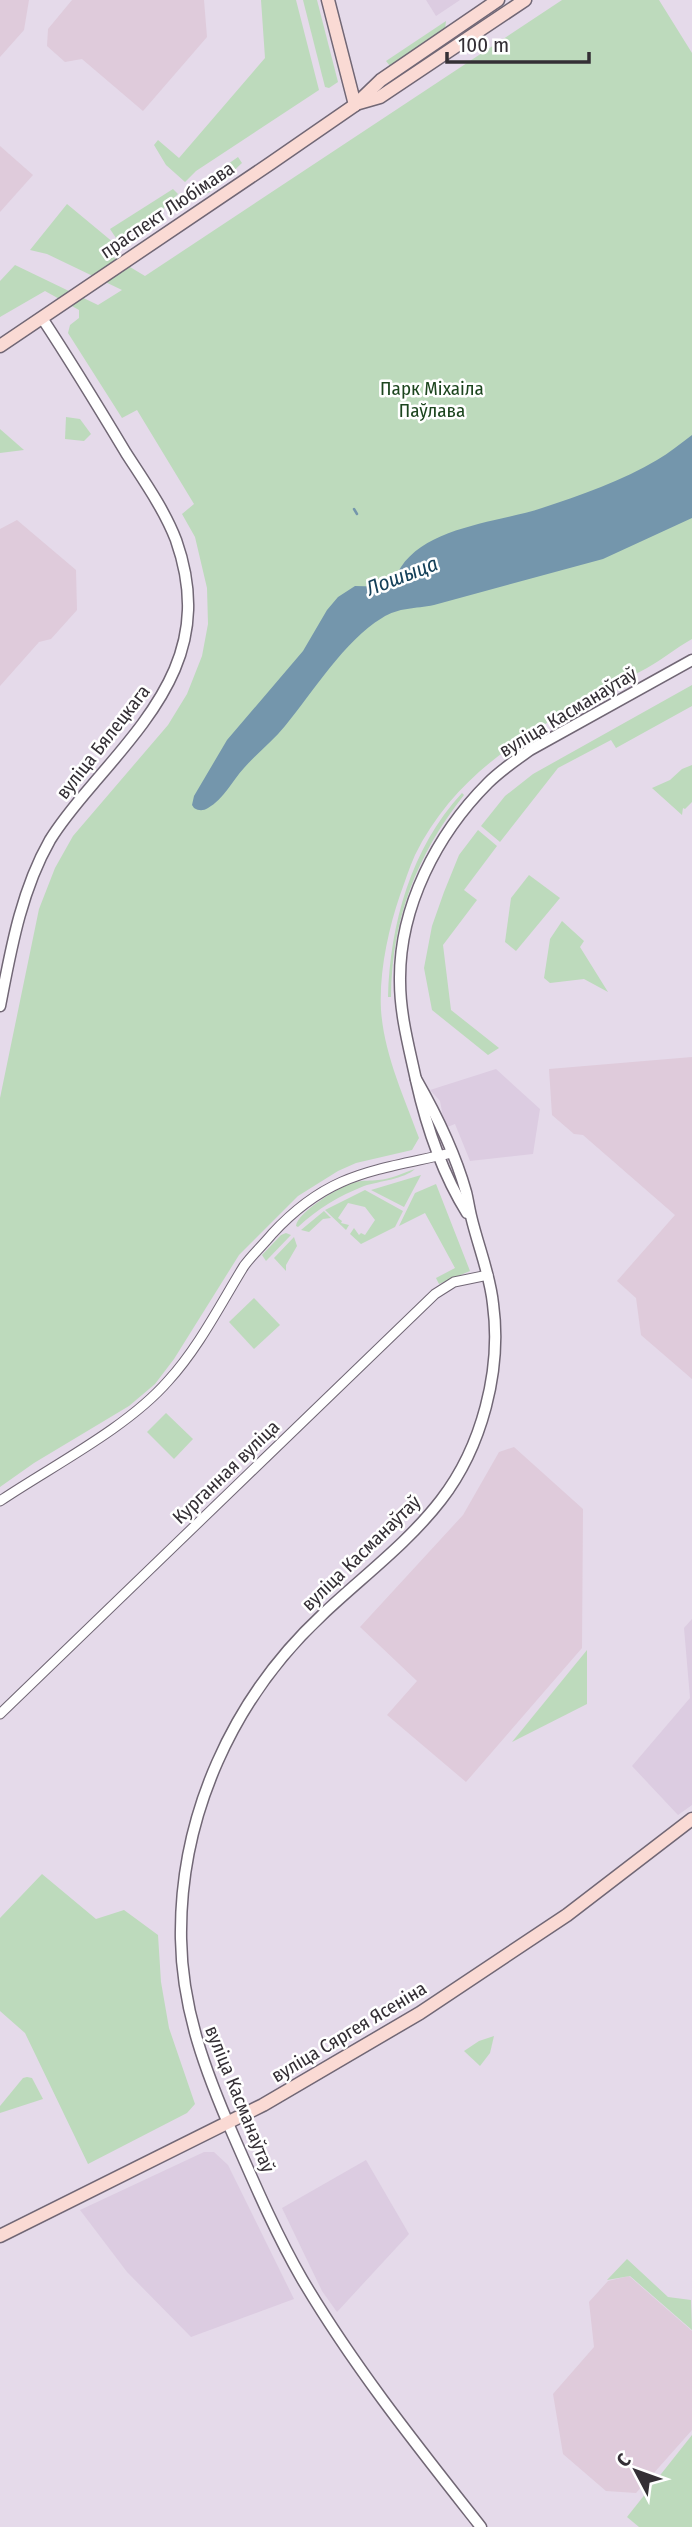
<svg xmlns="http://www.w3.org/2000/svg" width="692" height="2527" font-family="'Fira Sans Condensed',sans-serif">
<rect width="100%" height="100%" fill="#e5daea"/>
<!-- built -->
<g fill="#dccce1">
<path d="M426,0H460L436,16Z"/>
<path d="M496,1069L540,1109L533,1154L470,1161L455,1124L445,1128L440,1101L430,1090Z"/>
<path d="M692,1619V1805L678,1815L632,1766L690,1698L684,1628Z"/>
<path d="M204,2152H214L228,2165L294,2299L191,2337L127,2272L80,2210Z"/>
<path d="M366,2160L409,2234L337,2312L322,2291L282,2208Z"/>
</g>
<!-- education -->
<g fill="#dfcbdb">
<path d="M0,0H29L24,30L0,57Z"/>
<path d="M72,0H204L207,37L143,111L82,59L65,62L47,46L48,29Z"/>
<path d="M0,146L33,175L0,212Z"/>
<path d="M17,520L76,570L77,610L51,639L39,642L0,686V529Z"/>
<path d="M692,1057V1379L641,1335L636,1298L617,1281L675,1215L583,1135L574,1134L552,1115L549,1069Z"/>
<path d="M514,1447L583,1509L582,1648L466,1782L387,1715L417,1681L360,1627L463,1515L499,1452Z"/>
<path d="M629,2276L692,2331V2430L636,2493L606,2491L563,2454L553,2394L594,2347L589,2302L608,2281Z"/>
</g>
<!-- green -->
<g fill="#bddabc">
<path d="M261,0H296L319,90L196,171L185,182L166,165L154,145L158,140L179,158L265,58Z"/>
<path d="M303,0H317L338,82L329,88L325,87Z"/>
<path d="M562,0H659L692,53V639C676,648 663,659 647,668C558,716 462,759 415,855C409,868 405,882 400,895C388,930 379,973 381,1010C384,1054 404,1097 419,1138L412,1150L356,1163L338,1171L298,1196L239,1255L174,1359L155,1384L129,1406L34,1463L0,1487V1098L39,909L55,868L73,836L168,725L187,694L202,656L208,624L207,588L195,537L182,514L194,504L137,410L122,418L68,333L70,325L79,318V310L45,291L0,317V281L15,265L98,305L122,290L47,254L30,250L67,204L114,243L107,248L105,252L145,276Z"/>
<path d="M446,21L445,29L390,66L386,61Z"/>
<path d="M238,157L242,163C229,175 212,196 195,197L191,193L201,183Z"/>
<path d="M173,189L178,194L162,210L118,241L110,229Z"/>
<path d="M66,417L80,419L91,434L84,441L65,439Z"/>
<path d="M0,429L24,450L0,453Z"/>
<path d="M692,685V706L616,748L611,740L558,768L500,842L481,826L505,796L533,774Z"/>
<path d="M692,765V802L685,809L683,808L682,815L652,788L670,780L682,769Z"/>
<path d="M462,793L464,795C416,856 392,919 391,997H388C390,924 411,848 462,793Z"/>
<path d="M478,830L497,846L464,890L477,900L443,945L451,1010L499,1048L488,1055L432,1010L424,968L432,926L444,892L459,855Z"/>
<path d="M529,875L560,898L516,951L505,942L511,898Z"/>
<path d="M562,921L584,941L580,947L608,992L584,979L550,983L544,978L550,939Z"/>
<path d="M415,1169C404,1179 380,1181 364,1186C339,1196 317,1209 298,1227L296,1226C297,1212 342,1185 356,1182C363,1180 371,1181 378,1180C391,1179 403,1173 415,1169Z"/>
<path d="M421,1175L404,1207L371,1190Z"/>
<path d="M436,1184L470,1271L439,1284L436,1278L455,1268L425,1213L399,1226L415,1193Z"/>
<path d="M365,1190L403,1211L395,1227L361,1244L350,1234L354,1228L359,1235L361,1233L365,1235L375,1220L365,1207L348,1203L338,1218L342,1221L341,1223L349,1225L346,1230L325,1210Z"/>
<path d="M324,1211L331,1218L323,1219L309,1232L301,1230Z"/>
<path d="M286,1233L291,1235L266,1261L262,1255L281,1235Z"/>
<path d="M294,1237L297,1246L286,1265V1271L274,1258Z"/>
<path d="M254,1298L280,1325L254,1349L229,1322Z"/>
<path d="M166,1413L193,1439L174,1459L147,1432Z"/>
<path d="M587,1650V1704L512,1742Z"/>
<path d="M42,1874L96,1919L124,1910L158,1935L161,1982L169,2028L195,2104L187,2113L88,2164L25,2033L0,2011V1918Z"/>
<path d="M494,2036L490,2053L480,2066L464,2051L479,2041Z"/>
<path d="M27,2077L32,2078L43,2099L0,2113V2106L23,2078Z"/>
<path d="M627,2259L668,2297L691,2300L692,2330L630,2276L607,2280Z"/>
<path d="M692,2435V2527H639L627,2517Z"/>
</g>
<!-- water -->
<path fill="#7496ac" d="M692,435V518L603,559L434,605C415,609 399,607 382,618C344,641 314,691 285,726C273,741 257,753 244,768C232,781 224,799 208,808C203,811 199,811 194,808L192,805L194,796L227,740L303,651L327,610L338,597L355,586L393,587C396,580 397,573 401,567C428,526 500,522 542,508C579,496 624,480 657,460C669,453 680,444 692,435Z"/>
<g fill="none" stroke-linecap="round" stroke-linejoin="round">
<!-- stream -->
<path stroke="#7496ac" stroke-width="2.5" d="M354,509L357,514"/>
<defs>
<g id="minor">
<path d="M0,1501C52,1466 127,1428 168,1381C199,1347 220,1305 244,1266C252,1255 263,1245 272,1234C329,1172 374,1171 451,1153"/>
<path d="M0,1714L435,1294L454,1282L488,1275"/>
</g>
<g id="tertiary">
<path d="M0,1006C11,949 21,891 50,840C64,817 82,797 99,777C162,704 212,642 176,540C164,509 144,481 126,453C99,408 71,362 42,318"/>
<path d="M416,1079C436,1114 455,1153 466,1192C468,1200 469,1208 471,1216C478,1246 490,1274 493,1304C502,1370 482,1447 441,1500C407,1544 362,1577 322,1615C233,1698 179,1816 181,1939C182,2010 206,2073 234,2137C255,2185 276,2234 302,2279C354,2367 418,2447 481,2527"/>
<path d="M467,1213C442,1173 426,1125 416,1080C409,1047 400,1015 400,981C399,907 437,834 488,783C501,770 516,760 530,750L692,660"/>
</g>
<g id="secondary">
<path d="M328,0L355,105"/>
<path d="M359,103L380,97L525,0"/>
<path d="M0,346L271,163L355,105L381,80L498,0"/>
<path d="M0,2236L263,2105L420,2013L567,1915L692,1819"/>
</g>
</defs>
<!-- minor casing -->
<use href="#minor" stroke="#716775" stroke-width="11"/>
<!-- tertiary casing -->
<use href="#tertiary" stroke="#716775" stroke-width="13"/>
<!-- secondary casing -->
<use href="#secondary" stroke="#716775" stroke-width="15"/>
<!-- minor -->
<use href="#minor" stroke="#fff" stroke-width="9"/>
<!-- tertiary -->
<use href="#tertiary" stroke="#fff" stroke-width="10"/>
<!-- secondary -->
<use href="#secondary" stroke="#fadad4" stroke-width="12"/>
</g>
<g text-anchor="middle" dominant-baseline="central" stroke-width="5" stroke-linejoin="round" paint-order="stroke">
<!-- street labels -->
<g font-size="19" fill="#342f35" stroke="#fff">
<text transform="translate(167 210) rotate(-34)">праспект Любімава</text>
<text transform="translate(568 712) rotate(-31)">вуліца Касманаўтаў</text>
<text transform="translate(103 742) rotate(-52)">вуліца Бялецкага</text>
<text transform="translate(226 1472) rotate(-44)">Курганная вуліца</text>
<text transform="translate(361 1553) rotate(-44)">вуліца Касманаўтаў</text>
<text transform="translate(349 2032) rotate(-31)">вуліца Сяргея Ясеніна</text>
<text transform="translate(240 2099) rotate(68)">вуліца Касманаўтаў</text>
</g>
<!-- park labels -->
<g font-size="19" fill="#1c451e" stroke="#fff">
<text x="432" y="388">Парк Міхаіла<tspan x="432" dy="22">Паўлава</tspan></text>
</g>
<!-- water labels -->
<g font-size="21" font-style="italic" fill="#144059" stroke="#fff">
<text transform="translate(402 576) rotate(-21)">Лошыца</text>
</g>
</g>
<!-- north arrow -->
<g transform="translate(636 2471) rotate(311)" stroke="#ffffff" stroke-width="5" paint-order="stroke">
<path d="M0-5L12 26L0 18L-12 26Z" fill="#342f35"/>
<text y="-10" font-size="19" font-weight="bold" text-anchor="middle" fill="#342f35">С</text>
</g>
<!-- scale -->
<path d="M447 52v10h142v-10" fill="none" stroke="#342f35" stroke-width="3.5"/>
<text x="458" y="52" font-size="21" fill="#342f35" stroke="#ffffff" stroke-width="5" paint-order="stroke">100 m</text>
</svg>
